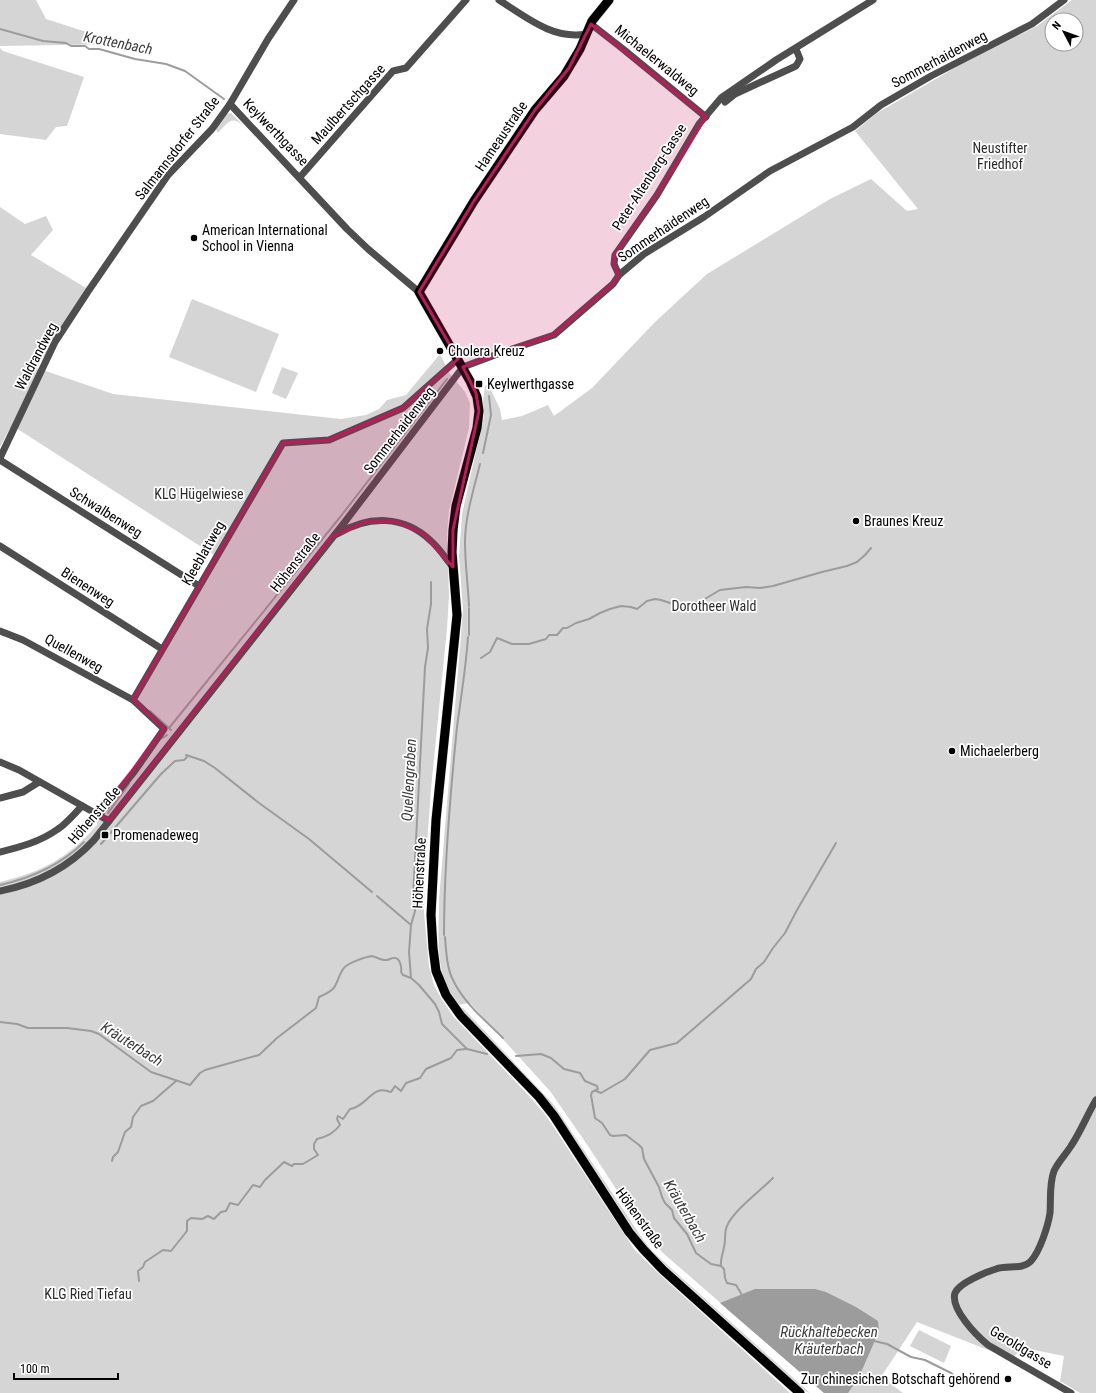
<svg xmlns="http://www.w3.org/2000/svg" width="1096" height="1393" font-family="'Roboto Condensed',sans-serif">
<rect width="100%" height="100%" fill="#fff"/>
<!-- green -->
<g fill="#d5d5d5" fill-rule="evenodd">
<path d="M0,0H36L46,19L124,44L0,46Z"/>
<path d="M1072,0H1096V1393H1080L1060,1381L1064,1356L1024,1348L1011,1359L917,1322L881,1377L903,1393H824L663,1253L651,1240L637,1221L588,1146L550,1091L470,1003L458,1005C455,1000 451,995 448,989C435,962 439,929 439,900L463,610L459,556L462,514L484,416L483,401L485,386L488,384L500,409L502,420L522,416L548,405L554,416L592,388L655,322L707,274L830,199L871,179L907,211L918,209L855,131L877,113L960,65L1037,26ZM1052,20H1076V44H1052Z"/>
<path d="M0,48L3,51L84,77L67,126L56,127L46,140L0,134Z"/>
<path d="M231,113L247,129C232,115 230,120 218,133L215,128L226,114Z"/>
<path d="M0,207L25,224L46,216L53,230L31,255L86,288L37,368L113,394L341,419L366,415L379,409L387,400L406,395L440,354L450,374L465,392L470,403L469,428L449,511L447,534L449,596L447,629L431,789L425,873L424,913L429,966L434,985L441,998L453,1016L531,1098L545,1114L634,1249L657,1272L790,1393H0V882C42,872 68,858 97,825L96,818L102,807L158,733L160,727L130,700L214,555L16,428H10L0,447Z"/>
<path d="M192,299L279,334L256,392L169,357Z"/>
<path d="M282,367L298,373L286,399L272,393Z"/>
<path d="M459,1008H463L554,1105L642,1238L653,1252L810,1393L805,1391L652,1253L642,1242L564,1123L544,1097Z"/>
<path d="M919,1330L951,1346L944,1363L910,1346Z"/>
</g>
<!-- water -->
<path fill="#9c9c9c" d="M755,1289H815L826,1292L856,1307L878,1321L879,1331L859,1377L848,1393H824L720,1303Z"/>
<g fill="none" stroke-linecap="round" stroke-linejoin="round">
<!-- stream -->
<g stroke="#9c9c9c" stroke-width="2">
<path d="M0,29L43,41L66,43L71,46H85L89,49H99L135,59L166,64L185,71L224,99"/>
<path d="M483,453L491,415L489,396"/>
<path d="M469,606C468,585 465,563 465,542C465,516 474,489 480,464"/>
<path d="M469,635V608"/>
<path d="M481,658L490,652L497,638L512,644H529L546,639L549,635H557L563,628H567L576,623L589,619L600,613L610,609L621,606L631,607L637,609L647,601L655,599L661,600L676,605H687L703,600L720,590L746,587L760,588L773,586L822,572L847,566L857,562L865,555L871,548"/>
<path d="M150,711L171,730"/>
<path d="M169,728L341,516L447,379"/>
<path d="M162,738L167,735"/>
<path d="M186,755L204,761L215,768L259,803L309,839L372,892"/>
<path d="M108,813L129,784"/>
<path d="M101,844L161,774L175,761L184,760L187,757"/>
<path d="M0,885C31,878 61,865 84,842"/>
<path d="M377,896L411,925"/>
<path d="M444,935C444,866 450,796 457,727C461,697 466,667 468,637"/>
<path d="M445,937C446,951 447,970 454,982C465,1004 486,1021 503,1038"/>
<path d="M411,978L409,952L411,925L415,911L413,898L425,667L428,648L427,629L431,604V582"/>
<path d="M0,1022L17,1024L28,1028H67L91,1031L99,1034L151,1072L190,1085L200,1073L205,1070L259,1055L277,1038L316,1008L319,997C340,988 333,986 343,969C347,963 365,957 372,956C376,957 381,960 385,960C388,961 392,957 395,958C400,958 402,968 401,972L403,975L411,978L419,985L435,1004L439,1012L442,1024L467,1049L487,1054"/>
<path d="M516,1056L541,1054L551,1058L564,1069L580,1073L585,1081L597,1086L598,1089L592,1092L591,1095L595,1118L602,1123L610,1135L613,1136L626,1135L639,1145L642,1148L644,1159L659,1187L662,1197L665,1203L672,1210L674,1218L687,1234L696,1253L711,1264L721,1266L724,1269L725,1278L727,1283L736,1285L742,1295"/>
<path d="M596,1091L601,1093L625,1079L650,1050L677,1043L751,979L756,969L764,962L773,948L785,933L797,910L836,843"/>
<path d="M112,1161L113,1157L118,1152L125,1132L131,1127L133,1117L141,1106L153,1101L176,1081"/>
<path d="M721,1266C720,1259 723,1254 724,1247C726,1240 724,1232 727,1226C733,1211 761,1190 773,1178"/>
<path d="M139,1281L138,1271L143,1267L145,1262L163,1250L171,1251L187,1231V1221L191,1218L202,1219L208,1216L214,1219L221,1212L226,1211L230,1203L238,1205L253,1185L260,1187L265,1180L284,1162L292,1166L294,1164H303L318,1155L314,1149V1144L317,1139C326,1137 335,1132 340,1125L337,1119L338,1116L343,1119L350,1109C363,1107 368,1095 378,1091C382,1089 387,1091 391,1092L395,1086L401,1091L406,1083L420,1078L426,1069L451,1058L457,1050L466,1049"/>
<path d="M874,1341L887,1344L911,1357L925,1360L951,1373L963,1382"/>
</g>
<defs>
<path id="major" d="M609,0L592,21L580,49L564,76L535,110L474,201L419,292L470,381L477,397L479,411L477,428L456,506L453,530L452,552L457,615L436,820L431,915L433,948L436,971L446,995L461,1016L539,1097L554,1116L629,1232L643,1249L663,1270L800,1393"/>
</defs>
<!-- major casing -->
<use href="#major" stroke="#dbdbdb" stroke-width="10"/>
<!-- minor -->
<g stroke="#4e4e4e" stroke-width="7">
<path d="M499,0C526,17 553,40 586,34"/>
<path d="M591,24L623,49L706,117"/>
<path d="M725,102L735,94L796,66L800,59L796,49"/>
<path d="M230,104L347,229L368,249L419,292"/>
<path d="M300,177L393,71L406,68L466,0"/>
<path d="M619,275L614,264L615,255L657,195L699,124L721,98L776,60L873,0"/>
<path d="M0,458L55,342L89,290L168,175L212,129L230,104L268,39L294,0"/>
<path d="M0,460L199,586"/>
<path d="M337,534C369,515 404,515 431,541C440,549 446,559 453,567"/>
<path d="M0,546L162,649"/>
<path d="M0,631L23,640L133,700L164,729L134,772L99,815"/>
<path d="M133,700L283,443L329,440L403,408L458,359"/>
<path d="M0,762L19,770L109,821"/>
<path d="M0,798L23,792L39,782"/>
<path d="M0,852C20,847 40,842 58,829C67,823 74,814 82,806"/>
<path d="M0,891C36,884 69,867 94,840L344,523L463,367L503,352L554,335L613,284L619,275L644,254L704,217L770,171L853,127L881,105L931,76L1032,24L1064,0"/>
<path d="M1071,1393L988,1345C977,1336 950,1309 955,1293C959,1283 986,1272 996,1269C1007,1265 1023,1270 1031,1261C1040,1251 1048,1226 1050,1213C1051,1199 1049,1184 1054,1171C1058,1162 1066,1154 1071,1146C1081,1131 1087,1115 1096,1100"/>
</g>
<!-- major -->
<use href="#major" stroke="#000" stroke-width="9"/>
</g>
<!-- marked area -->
<path fill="#c2185b" fill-opacity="0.2" stroke="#c2185b" stroke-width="3" stroke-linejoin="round" d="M591,24L706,117L657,195L615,255L614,264L619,275L613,284L554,335L463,367L476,393L479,411L453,530V567L423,534L396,522H366L332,537L109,821L99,815L164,729L133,700L283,443L329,440L403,408L458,359L419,292L474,201L535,110L569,68Z"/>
<!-- markers -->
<g fill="#000" stroke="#fff" stroke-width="1.5">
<circle cx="194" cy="238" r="4"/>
<circle cx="440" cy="351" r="4"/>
<rect x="475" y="380" width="8" height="8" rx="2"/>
<circle cx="856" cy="521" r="4"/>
<circle cx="952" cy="751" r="4"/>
<rect x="101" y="831" width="8" height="8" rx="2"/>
<circle cx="1008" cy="1379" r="4"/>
</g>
<g text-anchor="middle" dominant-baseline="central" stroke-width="3.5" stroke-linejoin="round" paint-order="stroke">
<!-- street labels -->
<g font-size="14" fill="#000" stroke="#fff">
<text transform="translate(939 59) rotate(-28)">Sommerhaidenweg</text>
<text transform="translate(657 60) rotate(39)">Michaelerwaldweg</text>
<text transform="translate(348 104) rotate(-48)">Maulbertschgasse</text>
<text transform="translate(276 132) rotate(46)">Keylwerthgasse</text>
<text transform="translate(501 136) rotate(-56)">Hameaustraße</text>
<text transform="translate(177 148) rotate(-52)">Salmannsdorfer Straße</text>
<text transform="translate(649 177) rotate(-57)">Peter-Altenberg-Gasse</text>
<text transform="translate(663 229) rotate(-34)">Sommerhaidenweg</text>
<text transform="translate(36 356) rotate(-62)">Waldrandweg</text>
<text transform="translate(399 430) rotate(-52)">Sommerhaidenweg</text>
<text transform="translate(106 512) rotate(32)">Schwalbenweg</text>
<text transform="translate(203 553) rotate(-60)">Kleeblattweg</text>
<text transform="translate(295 562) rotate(-52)">Höhenstraße</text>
<text transform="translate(88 587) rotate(33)">Bienenweg</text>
<text transform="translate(74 653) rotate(29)">Quellenweg</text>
<text transform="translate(94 815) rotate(-49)">Höhenstraße</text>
<text transform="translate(419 873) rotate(-87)">Höhenstraße</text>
<text transform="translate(640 1218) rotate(54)">Höhenstraße</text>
<text transform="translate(1021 1347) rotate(31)">Geroldgasse</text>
</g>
<!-- park labels -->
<g font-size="14" fill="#2c2c2c" stroke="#fff">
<text x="1000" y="148">Neustifter<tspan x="1000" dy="16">Friedhof</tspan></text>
<text x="199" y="494">KLG Hügelwiese</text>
<text x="714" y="606">Dorotheer Wald</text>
<text x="88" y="1294">KLG Ried Tiefau</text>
</g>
<!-- poi labels -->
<g font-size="14" fill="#000" stroke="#fff" text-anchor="start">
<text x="202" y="230">American International<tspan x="202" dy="16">School in Vienna</tspan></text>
<text x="448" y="351">Cholera Kreuz</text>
<text x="487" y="384">Keylwerthgasse</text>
<text x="864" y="521">Braunes Kreuz</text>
<text x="960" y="751">Michaelerberg</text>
<text x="113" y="835">Promenadeweg</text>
<text x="1000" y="1379" text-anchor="end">Zur chinesichen Botschaft gehörend</text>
</g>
<!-- water labels -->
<g font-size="15" font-style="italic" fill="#3d3d3d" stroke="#fff">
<text transform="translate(118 43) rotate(11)">Krottenbach</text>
<text transform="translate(409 780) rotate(-87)">Quellengraben</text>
<text transform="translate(132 1044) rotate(32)">Kräuterbach</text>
<text transform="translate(685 1211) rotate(60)">Kräuterbach</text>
<text x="829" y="1332">Rückhaltebecken<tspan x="829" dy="17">Kräuterbach</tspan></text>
</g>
</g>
<!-- north arrow -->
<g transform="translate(1064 32) rotate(311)"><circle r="19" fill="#ffffff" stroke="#999999"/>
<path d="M0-3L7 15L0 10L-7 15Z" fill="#000000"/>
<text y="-6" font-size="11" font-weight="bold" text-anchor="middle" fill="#000000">N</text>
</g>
<!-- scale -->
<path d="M14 1373v6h104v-6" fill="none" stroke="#000000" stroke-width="2"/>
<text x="20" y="1373" font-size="12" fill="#000000" stroke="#ffffff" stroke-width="3" paint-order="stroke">100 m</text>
</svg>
